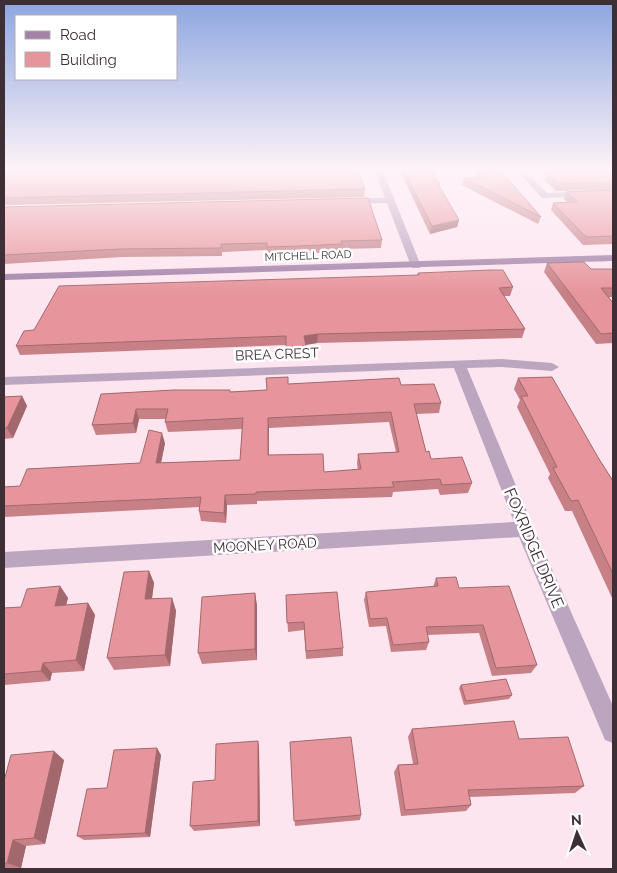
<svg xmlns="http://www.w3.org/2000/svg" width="617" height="873" font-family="Raleway,sans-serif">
<rect width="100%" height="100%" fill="#fde5f0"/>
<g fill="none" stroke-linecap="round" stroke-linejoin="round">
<!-- street -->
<g fill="#bba5bf" fill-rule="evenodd">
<path d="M375,171H383L421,266L420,268H412L411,266L387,203L348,204L344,201L348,198H385Z"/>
<path d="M517,171H525L547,193L613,191V195L542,198Z"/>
<path d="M502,359L552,363L559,367L552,371L502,367L467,368L534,529L613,706V743L605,740L519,537L4,568V552L514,522L454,368L4,385V377Z"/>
</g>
<!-- secondary -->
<path fill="#a382a8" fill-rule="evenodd" d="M613,255V261L4,280V274Z"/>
</g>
<!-- wall -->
<g fill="#c78086" fill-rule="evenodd">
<path d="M400,171H431L440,184L439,187L459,220L457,227L430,234Z"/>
<path d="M473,171H501L541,217L538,224L462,185L464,178H478Z"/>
<path d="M541,171H613V244L583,245L551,210L553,203L567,202L564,199L566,192L609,190L556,191L545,180L546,177Z"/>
<path d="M4,178L365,189L364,197L4,205V206Z"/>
<path d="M4,207L382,240L381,248L342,249V251L300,254L267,255V250L222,252V256L122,257L4,264Z"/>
<path d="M547,263L591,269H613V297H609L613,303V343L596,344L544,272Z"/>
<path d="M418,273L513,287L510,296H504L525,329L522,338L317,343L305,345L306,355L286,356V345L20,355L16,346L34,330L417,275Z"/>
<path d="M518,378L599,459L613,481V600L572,511H565L548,478L550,474L517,407L520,400L514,389Z"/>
<path d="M288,384L401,385L441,403L439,413L416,414L426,452L431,459L472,483L468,493L440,495L438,489L393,492L392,497L257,501V504L227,505L226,523L201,521L199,511L200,507L4,517V487L20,486L140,463L165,443L161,463L240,460L242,429L168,432L165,422L166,419H139L136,433L96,435L92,425L101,394L230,392L267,390ZM389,422L396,452L358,454L357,464L358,470L324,472L269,455V428Z"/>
<path d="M22,396L27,406L13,438L4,439V397Z"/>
<path d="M149,571L154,583L152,599L172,598L176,611L170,666L114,670L107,658Z"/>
<path d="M436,578L459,588L537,665L531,673L492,676L479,633L427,635L429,642L426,650L391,652L386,626L369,627L364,600L366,592L433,587Z"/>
<path d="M60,586L68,598L66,605L88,603L95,615L84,671L52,673L50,681L4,685V608L21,607Z"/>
<path d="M255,593L257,606V660L202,664L198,653Z"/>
<path d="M286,595L343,648V656L306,659L304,630L288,632Z"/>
<path d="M461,685L512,695L509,699L464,705L459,688Z"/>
<path d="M412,729L519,739L584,786L575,793L470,797L471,805L466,811L401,816L394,772L398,765L413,764L408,737Z"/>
<path d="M290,742L361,815L360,820L295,826Z"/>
<path d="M259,747L260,826L194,831L190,826L215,780Z"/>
<path d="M161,755L150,837L84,840L77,836L107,788Z"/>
<path d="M64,760L45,844L26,846L21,868L4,869V781Z"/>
</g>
<!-- shaded-wall -->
<g fill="#a2686d">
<path d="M459,220L457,227L430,234L432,226Z"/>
<path d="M318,334L317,343L305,345L304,336Z"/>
<path d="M22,396L27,406L13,438L7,428Z"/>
<path d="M136,409L139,419L136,433L133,423Z"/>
<path d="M268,418L269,428L268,465Z"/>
<path d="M162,433L165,443L159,473L156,463Z"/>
<path d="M225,495L227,505L226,523L224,513Z"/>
<path d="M149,571L154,583L150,612L145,599Z"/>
<path d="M60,586L68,598L63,617L55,606Z"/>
<path d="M255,593L257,606V660L255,649Z"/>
<path d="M172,598L176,611L170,666L165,655Z"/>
<path d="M88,603L95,615L84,671L76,660Z"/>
<path d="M43,663L52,673L50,681L41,671Z"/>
<path d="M258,741L259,747L260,826L258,821Z"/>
<path d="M157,748L161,755L150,837L145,833Z"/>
<path d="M54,751L64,760L45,844L34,838Z"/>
<path d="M13,840L26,846L21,868L7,863Z"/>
</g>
<!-- building -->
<g fill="#e7959c" stroke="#a2686d" fill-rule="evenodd">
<path d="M10,171H358L365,189L4,198V178Z"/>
<path d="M404,171H431L440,184H438L459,220L432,226Z"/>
<path d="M480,171H501L541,217L464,178L485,177Z"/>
<path d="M550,171H613V182L558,184L547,172H551Z"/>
<path d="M613,190V236L586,237L553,203L577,202L566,192Z"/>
<path d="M368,198L382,240L341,241L342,244L300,246L267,247V243L221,244V248L120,249L4,255V207Z"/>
<path d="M584,262L591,269H613V288H601L613,303V333L601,334L547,263Z"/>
<path d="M490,270H503L513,287L499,288L525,329L318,334L304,336L306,346L286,347V336L16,346L24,331L34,330L59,286L419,275L418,273Z"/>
<path d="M288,377V384L399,378L401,385L434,384L441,403L414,404L426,452L429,451L431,459L462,457L472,483L442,485L440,479L392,482L394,487L256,492V494L225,495L224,513L199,511L201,497L4,506V487L20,486L27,469L140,463L149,430L162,433L156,463L240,460L243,418L165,422L168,409H136L133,423L92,425L101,394L174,390H230V392L267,390L266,378ZM391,412L399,452L358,454L361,469L324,472L323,454L268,455V418Z"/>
<path d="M552,377L599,459L613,481V574L578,500L571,501L553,468L557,467L521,396H528L518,378Z"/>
<path d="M22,396L7,428H4V397Z"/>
<path d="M149,571L145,599L172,598L165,655L107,658L124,572Z"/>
<path d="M456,577L459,588L509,586L537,665L496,668L483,625L426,627L429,642L393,645L387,618L370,619L366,592L438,586L436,578Z"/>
<path d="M60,586L55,606L88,603L76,660L43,663L41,671L4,674V608L21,607L27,589Z"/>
<path d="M337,592L343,648L306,651L304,622L287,623L286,595Z"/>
<path d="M255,593V649L198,653L202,597Z"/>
<path d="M506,679L512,695L466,701L461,685Z"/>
<path d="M514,721L519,739L568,737L584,786L468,790L471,805L405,810L398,765L418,764L412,729Z"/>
<path d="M351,737L361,815L294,821L290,742Z"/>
<path d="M258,741V821L190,826L193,782L215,780L216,744Z"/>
<path d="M157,748L145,833L77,836L87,789L107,788L114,750Z"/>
<path d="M54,751L34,838L13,840L7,863H4V781L11,755Z"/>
</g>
<!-- sky -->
<linearGradient id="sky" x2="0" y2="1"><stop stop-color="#8ca6e0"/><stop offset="0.58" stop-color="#fef3f8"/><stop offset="1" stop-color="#fef3f8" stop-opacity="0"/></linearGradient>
<rect width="617" height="293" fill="url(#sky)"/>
<g text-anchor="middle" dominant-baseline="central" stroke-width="5" stroke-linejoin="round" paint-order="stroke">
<!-- far-street labels -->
<g font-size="11" fill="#3e2f36" stroke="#fff">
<text transform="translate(308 256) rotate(-2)">MITCHELL ROAD</text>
</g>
<!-- street labels -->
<g font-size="14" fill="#3e2f36" stroke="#fff">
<text transform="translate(277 354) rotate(-2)">BREA CREST</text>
<text transform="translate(265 545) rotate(-3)">MOONEY ROAD</text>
</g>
<!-- near-street labels -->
<g font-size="16" fill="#3e2f36" stroke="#fff">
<text transform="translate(534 548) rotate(67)">FOXRIDGE DRIVE</text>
</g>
</g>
<!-- border -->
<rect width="617" height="873" fill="none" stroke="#3e2f36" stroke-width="10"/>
<!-- legend -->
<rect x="15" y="15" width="162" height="65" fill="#ffffff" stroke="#b2acaf"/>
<rect x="25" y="31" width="25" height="8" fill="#a382a8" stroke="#b2acaf"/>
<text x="60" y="40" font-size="15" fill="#3e2f36">Road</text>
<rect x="25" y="52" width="25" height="15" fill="#e7959c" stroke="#b2acaf"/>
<text x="60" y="65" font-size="15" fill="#3e2f36">Building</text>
<!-- north arrow -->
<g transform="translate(577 833) rotate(357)" stroke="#ffffff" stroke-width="4" paint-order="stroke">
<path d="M0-4L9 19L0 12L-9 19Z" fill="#3e2f36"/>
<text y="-8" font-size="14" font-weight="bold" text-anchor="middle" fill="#3e2f36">N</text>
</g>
</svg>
